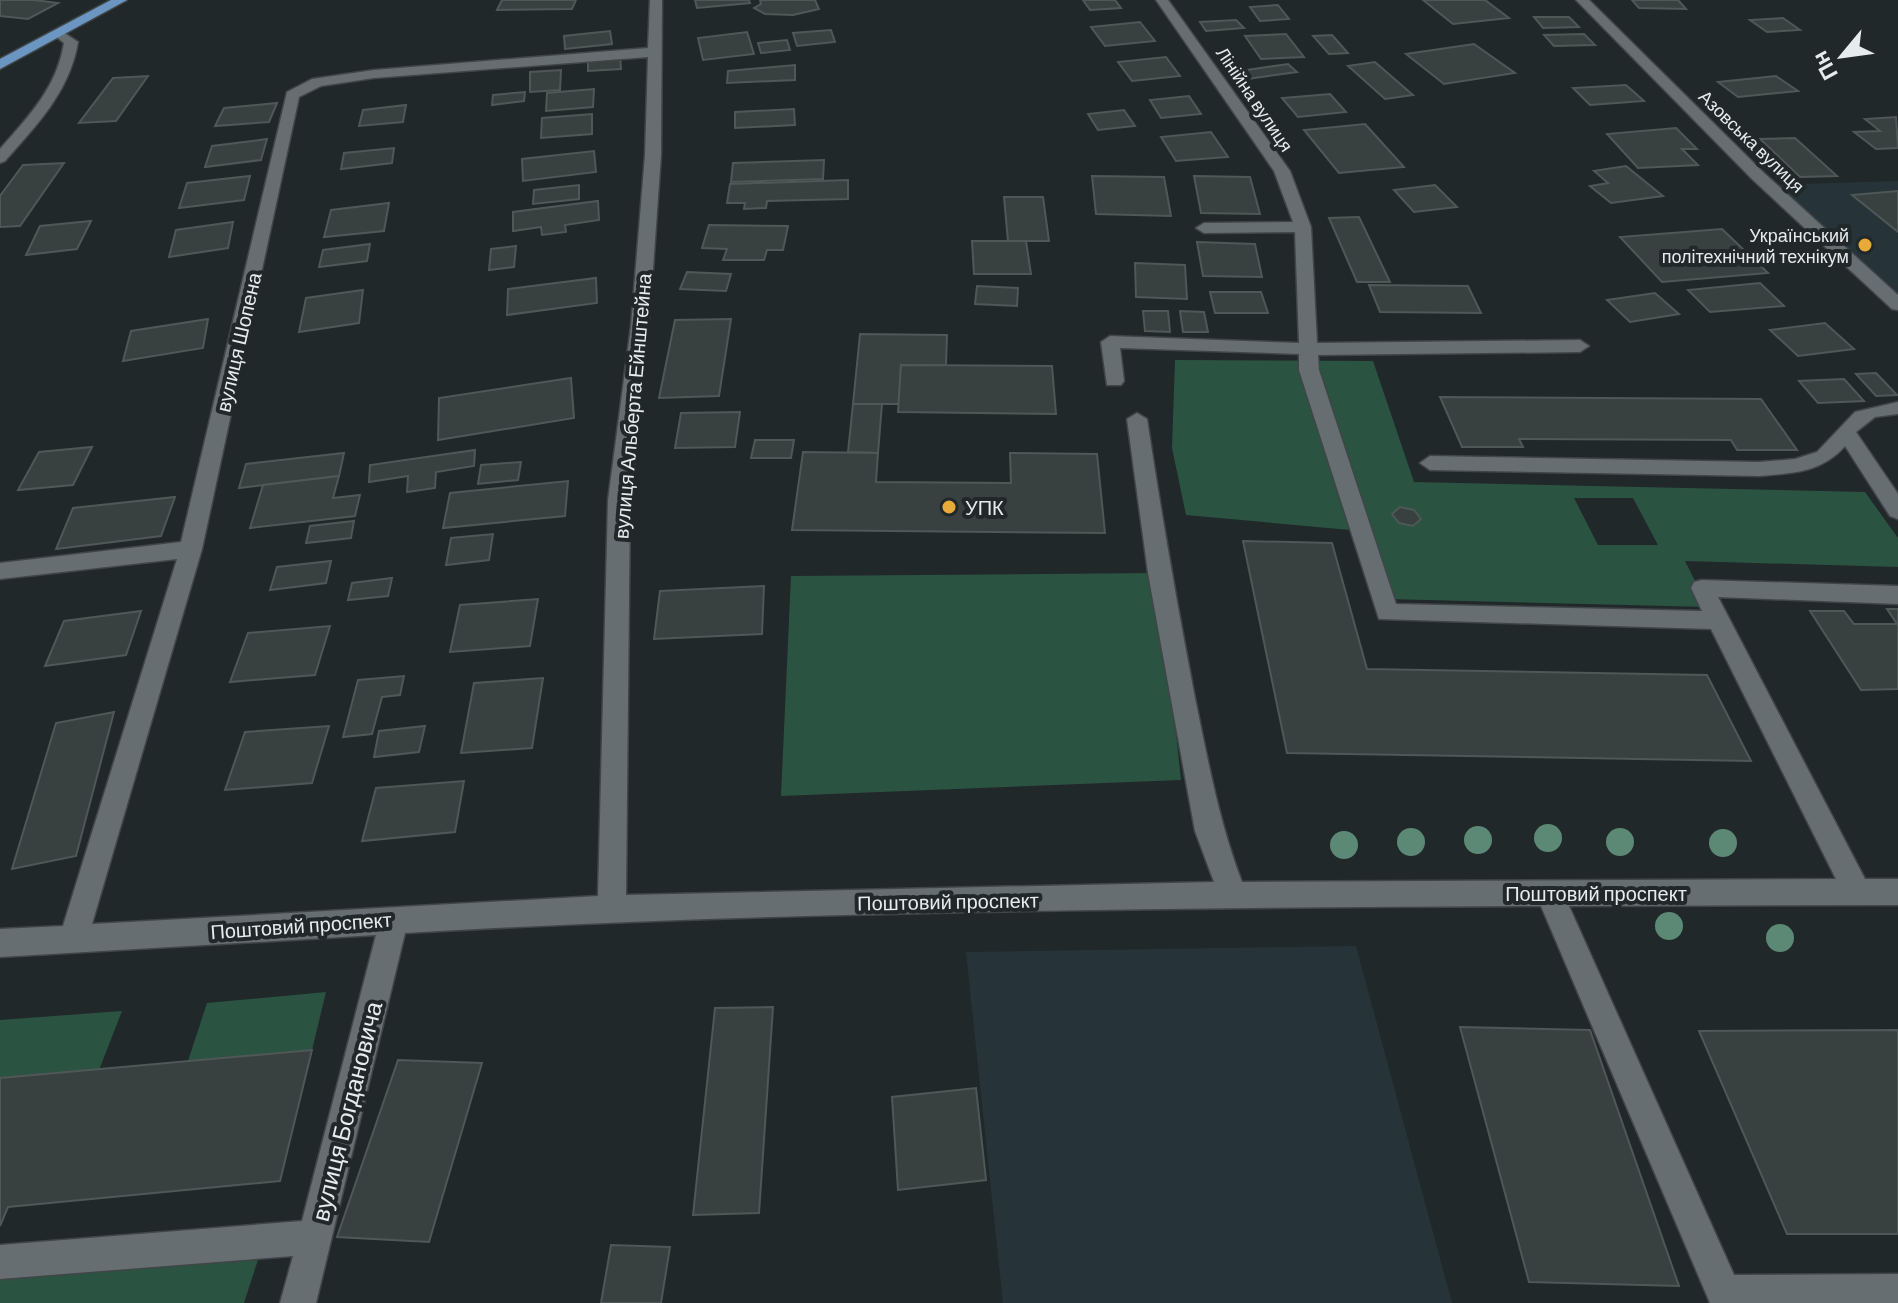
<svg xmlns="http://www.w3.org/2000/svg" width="1898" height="1303" font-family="Barlow,sans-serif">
<rect width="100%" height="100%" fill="#21282a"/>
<!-- built -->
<g fill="#263439">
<path d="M1898,181V305L1768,185Z"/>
<path d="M1356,946L1452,1303H1003L966,952Z"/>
</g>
<!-- green -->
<g fill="#2b5342" fill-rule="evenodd">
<path d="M1175,360L1373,361L1414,482L1865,492L1898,538V567L1685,561L1708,607L1388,599L1361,531L1186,515L1172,448ZM1574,498H1633L1658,545H1598Z"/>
<path d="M1159,573L1181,780L781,796L791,576Z"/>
<path d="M326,992L312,1050L188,1061L207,1003Z"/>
<path d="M122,1011L99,1070L0,1078V1020Z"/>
<path d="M264,1241L244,1303H0V1262Z"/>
</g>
<!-- building -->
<g fill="#394140" stroke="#4f5757" stroke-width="2">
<path d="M0,0H34L58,3L28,19L0,16Z"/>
<path d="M502,0H576L572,9L497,10Z"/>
<path d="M695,0H749L750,3L697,8Z"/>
<path d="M760,0H815L819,9L793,15L765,14L754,8L761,4Z"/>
<path d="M1083,0H1115L1121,8L1090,10Z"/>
<path d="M1423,0H1485L1509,18L1453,24Z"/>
<path d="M1632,0H1678L1686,9L1639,8Z"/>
<path d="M1278,5L1289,19L1260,21L1250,7Z"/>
<path d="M1534,17H1569L1579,27L1543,28Z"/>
<path d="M1783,18L1800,30L1767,32L1750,20Z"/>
<path d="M1236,20L1244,28L1206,31L1200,22Z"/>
<path d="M1140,22L1155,41L1105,46L1091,27Z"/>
<path d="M831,30L835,42L797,46L793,33Z"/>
<path d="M610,31L612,44L565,49L564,36Z"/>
<path d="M747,32L754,54L703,60L698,38Z"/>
<path d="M1286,34L1304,57L1261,59L1245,36Z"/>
<path d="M1584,34L1595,45L1554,46L1544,35Z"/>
<path d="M1332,35L1348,53L1329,54L1313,36Z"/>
<path d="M787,40L790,50L761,53L758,43Z"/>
<path d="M1474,44L1515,73L1444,84L1406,54Z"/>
<path d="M620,56L621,69L588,71V59Z"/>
<path d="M1166,57L1180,76L1132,81L1118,62Z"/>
<path d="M1375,62L1413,95L1385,99L1348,66Z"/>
<path d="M1288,64L1297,72L1248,79L1240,71Z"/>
<path d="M795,65V80L727,83L728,71Z"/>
<path d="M561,70L560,90L530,92V72Z"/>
<path d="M148,76L116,121L79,123L113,78Z"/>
<path d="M1776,76L1798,91L1738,97L1718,82Z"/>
<path d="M1626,85L1644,101L1590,105L1573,88Z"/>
<path d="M594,89L593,107L546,111L547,93Z"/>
<path d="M525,92L524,101L492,105L493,95Z"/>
<path d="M1330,94L1346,112L1298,117L1282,98Z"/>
<path d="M1189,96L1201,114L1161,118L1150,100Z"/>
<path d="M277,103L269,122L215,126L224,108Z"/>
<path d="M406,105L403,122L359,126L363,110Z"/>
<path d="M794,109L795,125L735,128V112Z"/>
<path d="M1124,110L1135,126L1098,130L1088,114Z"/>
<path d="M592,114V134L541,138L542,118Z"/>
<path d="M1896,117L1898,148L1876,149L1854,132L1880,131L1865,119Z"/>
<path d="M1365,124L1404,167L1339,173L1304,130Z"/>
<path d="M1676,128L1697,149H1682L1698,165L1638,168L1607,134Z"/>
<path d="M1211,132L1228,157L1176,161L1161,137Z"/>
<path d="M1795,138L1837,176L1800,177L1760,139Z"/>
<path d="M267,139L261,160L205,167L212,146Z"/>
<path d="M394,148L392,163L341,169L344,153Z"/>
<path d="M594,151L596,172L523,181L522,159Z"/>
<path d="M824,160L823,179L731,182L733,163Z"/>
<path d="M64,163L20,226L0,227V196L23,165Z"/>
<path d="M1626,166L1663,196L1611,203L1590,186L1608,183L1594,171Z"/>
<path d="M250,176L244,200L179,208L187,183Z"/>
<path d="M1092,176L1164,177L1171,216L1096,214Z"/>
<path d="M1194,176L1250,177L1260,214L1201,213Z"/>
<path d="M848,180V199L767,201L766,208L744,209L745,203H727L730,184Z"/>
<path d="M579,185V199L533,204L534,190Z"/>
<path d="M1435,185L1457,207L1414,212L1394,190Z"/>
<path d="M1898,191V232L1852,195Z"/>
<path d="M1004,197H1043L1049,241H1008Z"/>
<path d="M598,201L599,220L565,225L566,232L542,235L541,227L513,231V212Z"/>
<path d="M389,203L384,231L324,237L331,210Z"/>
<path d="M1359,217L1390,282H1357L1329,218Z"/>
<path d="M91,221L77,249L26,255L40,226Z"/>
<path d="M233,222L228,248L169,257L176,230Z"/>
<path d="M709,225L788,226L783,250H767L764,260H723L727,249L702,248Z"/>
<path d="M1722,229L1768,273L1662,282L1620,237Z"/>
<path d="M972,241H1026L1031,274H974Z"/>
<path d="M1197,242L1255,244L1262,277L1203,276Z"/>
<path d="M370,244L367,261L319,267L323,250Z"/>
<path d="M516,246L514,267L489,270L491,249Z"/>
<path d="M1135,263L1185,265L1187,299L1136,297Z"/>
<path d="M687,272L731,274L726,291L680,289Z"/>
<path d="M596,278L597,303L507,315L508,289Z"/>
<path d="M1760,283L1784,306L1710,312L1688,290Z"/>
<path d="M1369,285L1468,286L1481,313L1380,312Z"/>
<path d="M977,286L1018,288L1017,306L975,304Z"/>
<path d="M363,290L359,323L299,332L306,298Z"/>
<path d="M1210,292H1261L1268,313H1215Z"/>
<path d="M1655,293L1679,314L1630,322L1607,300Z"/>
<path d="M1143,311H1168L1170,332L1145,331Z"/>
<path d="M1180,311L1204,312L1208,332H1183Z"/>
<path d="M208,319L203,348L123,361L131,331Z"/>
<path d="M731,319L719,396L659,398L675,320Z"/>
<path d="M1825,323L1854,349L1798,356L1770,330Z"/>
<path d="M860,334L947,335L946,365H901L899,404H853Z"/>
<path d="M901,365L1052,366L1056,414L898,412Z"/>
<path d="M1876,373L1897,395L1876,396L1856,374Z"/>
<path d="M571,378L574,418L438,440L439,398Z"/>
<path d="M1844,379L1864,401L1818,403L1799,381Z"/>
<path d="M1440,397L1761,399L1797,450H1737L1731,440L1519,439L1523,447H1462Z"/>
<path d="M853,404H882L878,453L848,452Z"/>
<path d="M740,412L735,447L675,448L681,413Z"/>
<path d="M755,440H794L791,458H751Z"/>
<path d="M92,447L73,485L18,490L39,452Z"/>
<path d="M475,450L474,466L436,472L435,488L407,492L408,476L369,482L370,465Z"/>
<path d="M803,452L878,453L876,482L1011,483L1010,453L1097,454L1105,533L792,530Z"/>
<path d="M344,453L339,476L239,488L246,464Z"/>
<path d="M521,462L518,480L478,484L481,465Z"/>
<path d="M339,476L333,498L360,495L355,516L250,528L263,485Z"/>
<path d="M568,481L565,516L443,528L450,493Z"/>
<path d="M175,497L161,536L56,549L73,508Z"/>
<path d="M1400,507L1414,510L1421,519L1413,526L1399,523L1392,514Z"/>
<path d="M354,521L351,538L306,543L310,526Z"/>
<path d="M493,534L489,560L446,565L451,538Z"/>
<path d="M1243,541L1332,543L1367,669L1707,675L1751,761L1287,753Z"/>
<path d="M331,561L326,583L270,590L277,567Z"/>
<path d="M392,578L388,596L348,600L352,583Z"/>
<path d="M764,586L762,634L654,639L660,591Z"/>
<path d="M538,599L530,646L450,652L460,605Z"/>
<path d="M1887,609H1898V689L1861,690L1810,611H1844L1854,624H1897Z"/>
<path d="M141,611L126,655L45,666L64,621Z"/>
<path d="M330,626L315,675L230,682L248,633Z"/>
<path d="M404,676L400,695L382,697L372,734L343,737L358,680Z"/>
<path d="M543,678L532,748L461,753L474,683Z"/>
<path d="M114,712L76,856L12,869L56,723Z"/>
<path d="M329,726L312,783L225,790L245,732Z"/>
<path d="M425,726L419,752L374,757L379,731Z"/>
<path d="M464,781L455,832L362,841L376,788Z"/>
<path d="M773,1007L759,1213L693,1215L715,1008Z"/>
<path d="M1460,1027L1590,1030L1679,1286L1529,1282Z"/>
<path d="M1898,1030V1234H1787L1699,1031Z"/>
<path d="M312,1050L280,1181L8,1207L0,1226V1078Z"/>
<path d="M398,1060L482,1063L429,1242L337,1237Z"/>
<path d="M976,1088L986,1180L898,1190L892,1097Z"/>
<path d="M611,1245L670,1247L661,1303H601Z"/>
</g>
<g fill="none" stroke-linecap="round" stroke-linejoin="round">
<defs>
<g id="minor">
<path d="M650,0H662L661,155L649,326L630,500L626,895L1214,882L1195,831L1188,793L1148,573L1127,419L1137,413L1147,419C1161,512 1177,605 1195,698C1208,761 1219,822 1242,882L1836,879L1711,629L1379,619L1299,370V354L1120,348L1124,381L1121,385H1107L1101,342L1110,336L1299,343L1295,232L1204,233L1196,228L1204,223L1293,222L1274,171L1156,0H1168L1290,171L1311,227L1317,343L1580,340L1589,346L1580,352L1318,355L1319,370L1396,604L1702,611L1691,588L1694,582L1702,580L1898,586V604L1718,597L1865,879H1898V905L1569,906L1734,1275L1898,1274V1303H1710L1541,906C1162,908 783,911 405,933L316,1303H280L293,1256L0,1279V1245L302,1221L376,935L0,957V929L63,926L177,559L0,579V563L181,542L287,92L312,79L374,70L648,48ZM648,57L645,155L631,326L608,500L598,896L92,924L202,549L299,97L321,86L374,78Z"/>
<path d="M1576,0H1589L1764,173L1898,295V310L1892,309L1752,179Z"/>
<path d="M60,30L78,42C70,91 37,125 5,161L0,163V149C29,116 57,87 64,43L53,34Z"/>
<path d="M1898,402V414L1875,417L1856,432L1898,494V519L1890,516L1845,446C1821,473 1793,473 1759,476L1430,470L1420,463L1430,456L1759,462L1795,459L1817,452L1855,412Z"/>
</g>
<path id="major" d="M111,0H127L0,69V59Z"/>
</defs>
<!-- minor casing -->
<use href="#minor" stroke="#404547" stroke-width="3"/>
<!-- major casing -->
<use href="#major" stroke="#404547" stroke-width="3"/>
<!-- minor -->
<use href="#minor" fill="#666e71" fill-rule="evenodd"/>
<!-- major -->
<use href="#major" fill="#6a96c1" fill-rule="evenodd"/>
</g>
<!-- trees -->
<g fill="#5c8876">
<circle cx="1548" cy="838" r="14"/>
<circle cx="1478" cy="840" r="14"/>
<circle cx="1411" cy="842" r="14"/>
<circle cx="1620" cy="842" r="14"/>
<circle cx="1723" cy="843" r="14"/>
<circle cx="1344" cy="845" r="14"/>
<circle cx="1669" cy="926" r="14"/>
<circle cx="1780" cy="938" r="14"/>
</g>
<!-- markers -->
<g fill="#e8ab37" stroke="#21282a" stroke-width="3">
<circle cx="1865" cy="245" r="8"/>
<circle cx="949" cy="507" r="8"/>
</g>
<g text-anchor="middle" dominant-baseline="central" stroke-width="8" stroke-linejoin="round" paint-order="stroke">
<!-- far-street labels -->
<g font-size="18" fill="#e6ebec" stroke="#21282a">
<text transform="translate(1255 99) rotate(56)">Лінійна вулиця</text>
<text transform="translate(1752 141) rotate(44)">Азовська вулиця</text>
</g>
<!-- far-poi labels -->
<g font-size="18" fill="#e6ebec" stroke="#21282a" text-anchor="end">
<text x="1849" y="235">Український<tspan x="1849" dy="21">політехнічний технікум</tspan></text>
</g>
<!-- street labels -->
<g font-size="20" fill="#e6ebec" stroke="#21282a">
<text transform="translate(238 342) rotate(-77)">вулиця Шопена</text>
<text transform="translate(632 406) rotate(-85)">вулиця Альберта Ейнштейна</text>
<text x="1596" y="893">Поштовий проспект</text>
<text transform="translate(948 901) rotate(-1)">Поштовий проспект</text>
<text transform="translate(301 925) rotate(-4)">Поштовий проспект</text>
</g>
<!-- poi labels -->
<g font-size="20" fill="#e6ebec" stroke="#21282a" text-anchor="start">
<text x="965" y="507">УПК</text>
</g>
<!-- near-street labels -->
<g font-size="24" fill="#e6ebec" stroke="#21282a">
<text transform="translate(346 1111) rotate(-76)">вулиця Богдановича</text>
</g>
</g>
<!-- north arrow -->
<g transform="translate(1842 56) rotate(241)" stroke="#21282a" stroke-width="6" paint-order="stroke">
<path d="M0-6L14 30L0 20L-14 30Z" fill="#e6ebec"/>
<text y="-12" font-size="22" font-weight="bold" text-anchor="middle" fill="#e6ebec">Пн</text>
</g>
</svg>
